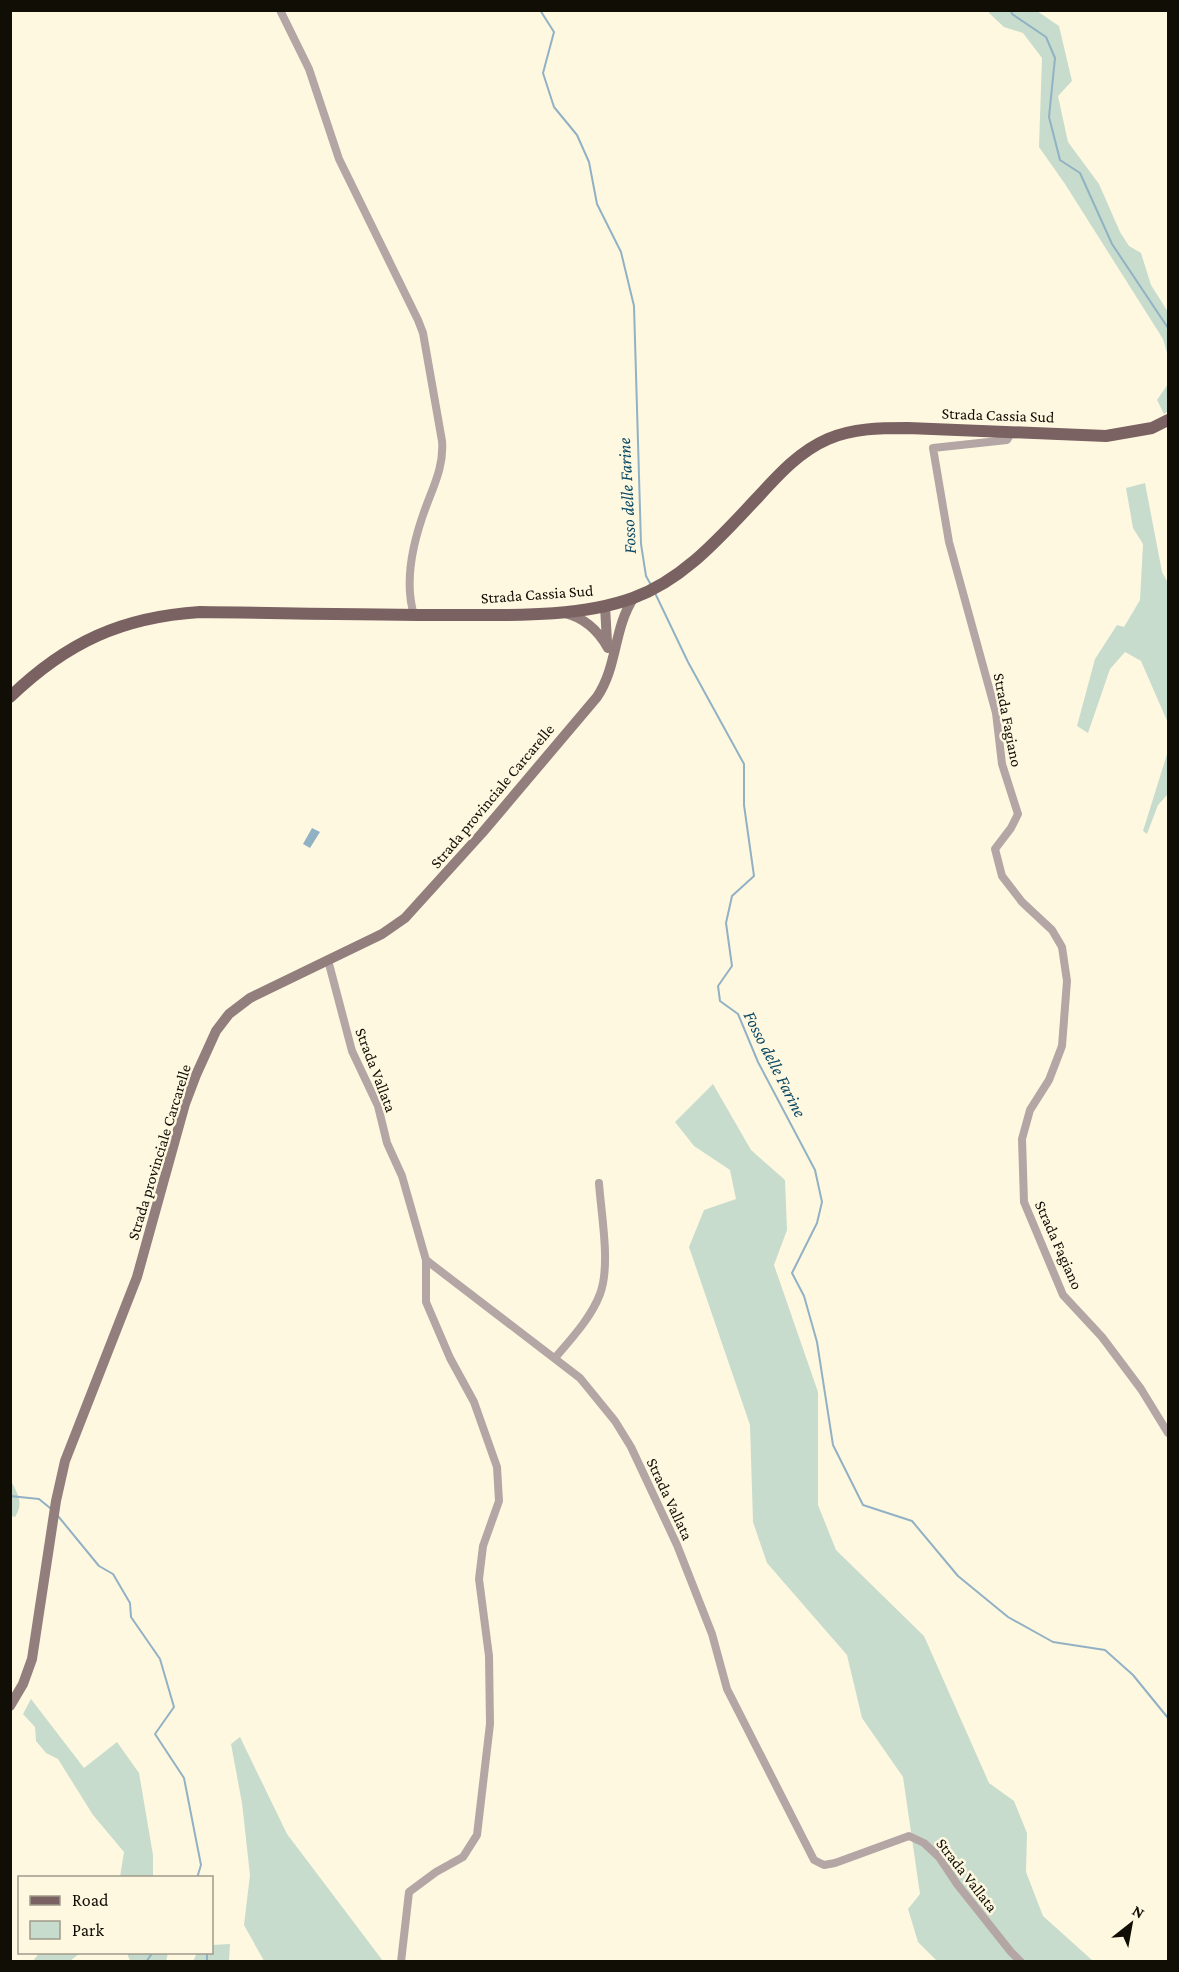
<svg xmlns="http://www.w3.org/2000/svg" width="1179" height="1972" font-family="'Crimson Pro',serif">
<rect width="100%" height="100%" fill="#fff8e1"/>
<!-- green -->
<g fill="#c7dccd">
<path d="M989,11H1037L1059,26L1072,81L1058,96L1068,142L1099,184L1120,232L1129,246L1141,253L1151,285L1168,312V356L1163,339L1065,184L1039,147L1042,58L1023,33L1004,27L989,13Z"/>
<path d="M1168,384V411L1164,414L1157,400Z"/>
<path d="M1145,483L1162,572L1168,583V723L1141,661L1125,652L1110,669L1088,733L1077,726L1095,659L1117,625L1124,627L1140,600L1143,544L1133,528L1126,488Z"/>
<path d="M1168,751V794L1158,805L1147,834L1143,831Z"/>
<path d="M713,1084L751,1150L785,1180L787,1230L774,1265L818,1392V1505L836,1550L924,1636L989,1783L1014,1801L1027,1833L1026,1872L1043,1916L1093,1961H937L918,1942L908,1909L920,1894L903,1777L862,1718L847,1655L767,1563L753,1522L750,1425L689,1247L704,1210L736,1199L730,1170L694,1146L675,1122Z"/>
<path d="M11,1481C18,1494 24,1504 15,1517L11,1516Z"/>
<path d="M31,1699L84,1768L117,1742L139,1773L153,1855V1877H120L124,1852L93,1815L58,1759L46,1753L36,1741L35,1727L23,1714Z"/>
<path d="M240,1737L287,1834L383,1961H264L244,1925L250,1875L242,1803L231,1744Z"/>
<path d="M230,1944L229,1961H193L197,1953L212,1952V1945Z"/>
<path d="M40,1952H80V1953L70,1961H33Z"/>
<path d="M127,1953V1952L168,1953L166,1962L130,1961Z"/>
</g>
<!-- water -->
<path fill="#91b1c4" d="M312,828L320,832L310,848L303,844Z"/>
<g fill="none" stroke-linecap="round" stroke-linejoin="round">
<!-- stream -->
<g stroke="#91b1c4" stroke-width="2">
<path d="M540,10L554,32L543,73L554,107L577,135L589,162L597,204L621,252L634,306L641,544L646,576L651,585"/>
<path d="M1011,10L1012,14L1046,37L1055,58L1049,117L1060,160L1080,173L1112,244L1168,328"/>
<path d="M655,593L688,662L744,764V805L754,876L732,896L726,923L732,966L718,986L720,1001L738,1014L758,1062L815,1170L822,1202L817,1223L792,1273L804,1296L817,1342L833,1445L863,1505L912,1521L958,1576L1008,1617L1053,1642L1105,1650L1133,1675L1168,1718"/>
<path d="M10,1496L39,1499L50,1508"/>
<path d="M58,1516L99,1566L113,1574L130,1603L131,1617L160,1659L174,1707L155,1734L184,1778L201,1865L197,1878"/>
<path d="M146,1962L153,1952"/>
<path d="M207,1962V1952"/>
</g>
<!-- street -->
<g stroke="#b4a6a5" stroke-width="8">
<path d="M280,10L309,69L339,159L418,320L423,333L442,441C444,464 435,483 427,504C414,538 403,579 414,615"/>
<path d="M1012,432L1007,440L933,448L949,542L996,713L1002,764L1018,814L1011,828L995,849L1002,876L1022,902L1052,930L1062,947L1067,981L1062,1046L1049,1080L1030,1110L1022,1139L1024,1202L1063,1295L1102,1337L1141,1389L1168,1433"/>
<path d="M328,960L352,1051L378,1106L387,1143L402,1176L426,1260L580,1378L615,1421L631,1447L677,1545L712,1634L727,1689L814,1860L824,1865L835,1863L909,1836L924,1843L939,1857L957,1884L1011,1952L1021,1962"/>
<path d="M555,1358C571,1339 591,1318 600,1294C611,1265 601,1214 599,1183"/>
<path d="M401,1962L409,1892L436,1872L463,1857L477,1835L490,1724L489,1656L479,1579L483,1546L499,1501L497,1467L474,1402L450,1358L426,1302V1260"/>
</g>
<!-- secondary -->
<g stroke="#937e7e" stroke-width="10">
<path d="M605,606L607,642"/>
<path d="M565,613C585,618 598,630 608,648"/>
<path d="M10,1706L23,1684L32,1659L56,1501L65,1461L137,1277L185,1104L196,1075L216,1031L229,1014L250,998L382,934L405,918L482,833L597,697C618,666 613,629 634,597"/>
</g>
<!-- primary -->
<path stroke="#7b6262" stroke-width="12" d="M10,697C67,642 122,617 200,612C283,613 366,615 449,615C508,615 578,618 633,598C685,579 722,535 759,496C779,474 800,451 828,439C853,428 881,428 908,428L1106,436L1152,428L1168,420"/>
</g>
<g text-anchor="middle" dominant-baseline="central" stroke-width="5" stroke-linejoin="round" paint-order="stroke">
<!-- street labels -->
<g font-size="16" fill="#110e05" stroke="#fff8e1">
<text transform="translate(998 415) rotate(2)">Strada Cassia Sud</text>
<text transform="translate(537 594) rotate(-4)">Strada Cassia Sud</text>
<text transform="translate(1008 720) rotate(79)">Strada Fagiano</text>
<text transform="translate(492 796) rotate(-50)">Strada provinciale Carcarelle</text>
<text transform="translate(376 1070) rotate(69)">Strada Vallata</text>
<text transform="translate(159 1152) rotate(-73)">Strada provinciale Carcarelle</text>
<text transform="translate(1059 1245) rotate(66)">Strada Fagiano</text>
<text transform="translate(670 1499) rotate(65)">Strada Vallata</text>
<text transform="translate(967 1875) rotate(52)">Strada Vallata</text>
</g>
<!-- water labels -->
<g font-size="18" font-style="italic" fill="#0c4a65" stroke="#fff8e1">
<text transform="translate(627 496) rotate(-93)">Fosso delle Farine</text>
<text transform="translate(775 1064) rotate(63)">Fosso delle Farine</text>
</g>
</g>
<!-- border -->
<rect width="1179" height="1972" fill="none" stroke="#110e05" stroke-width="24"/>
<!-- legend -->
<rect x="18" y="1876" width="195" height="78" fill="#fff8e1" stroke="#a09a89" stroke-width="1.5"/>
<rect x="30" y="1896" width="30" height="9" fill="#7b6262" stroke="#a09a89" stroke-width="1.5"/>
<text x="72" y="1906" font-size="18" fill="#110e05">Road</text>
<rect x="30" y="1921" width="30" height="18" fill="#c7dccd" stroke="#a09a89" stroke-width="1.5"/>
<text x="72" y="1936" font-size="18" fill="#110e05">Park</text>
<!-- north arrow -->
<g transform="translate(1131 1924) rotate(31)" stroke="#fff8e1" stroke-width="4.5" paint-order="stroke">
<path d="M0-4.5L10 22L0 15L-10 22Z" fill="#110e05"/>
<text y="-9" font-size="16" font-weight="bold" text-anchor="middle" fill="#110e05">N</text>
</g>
</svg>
